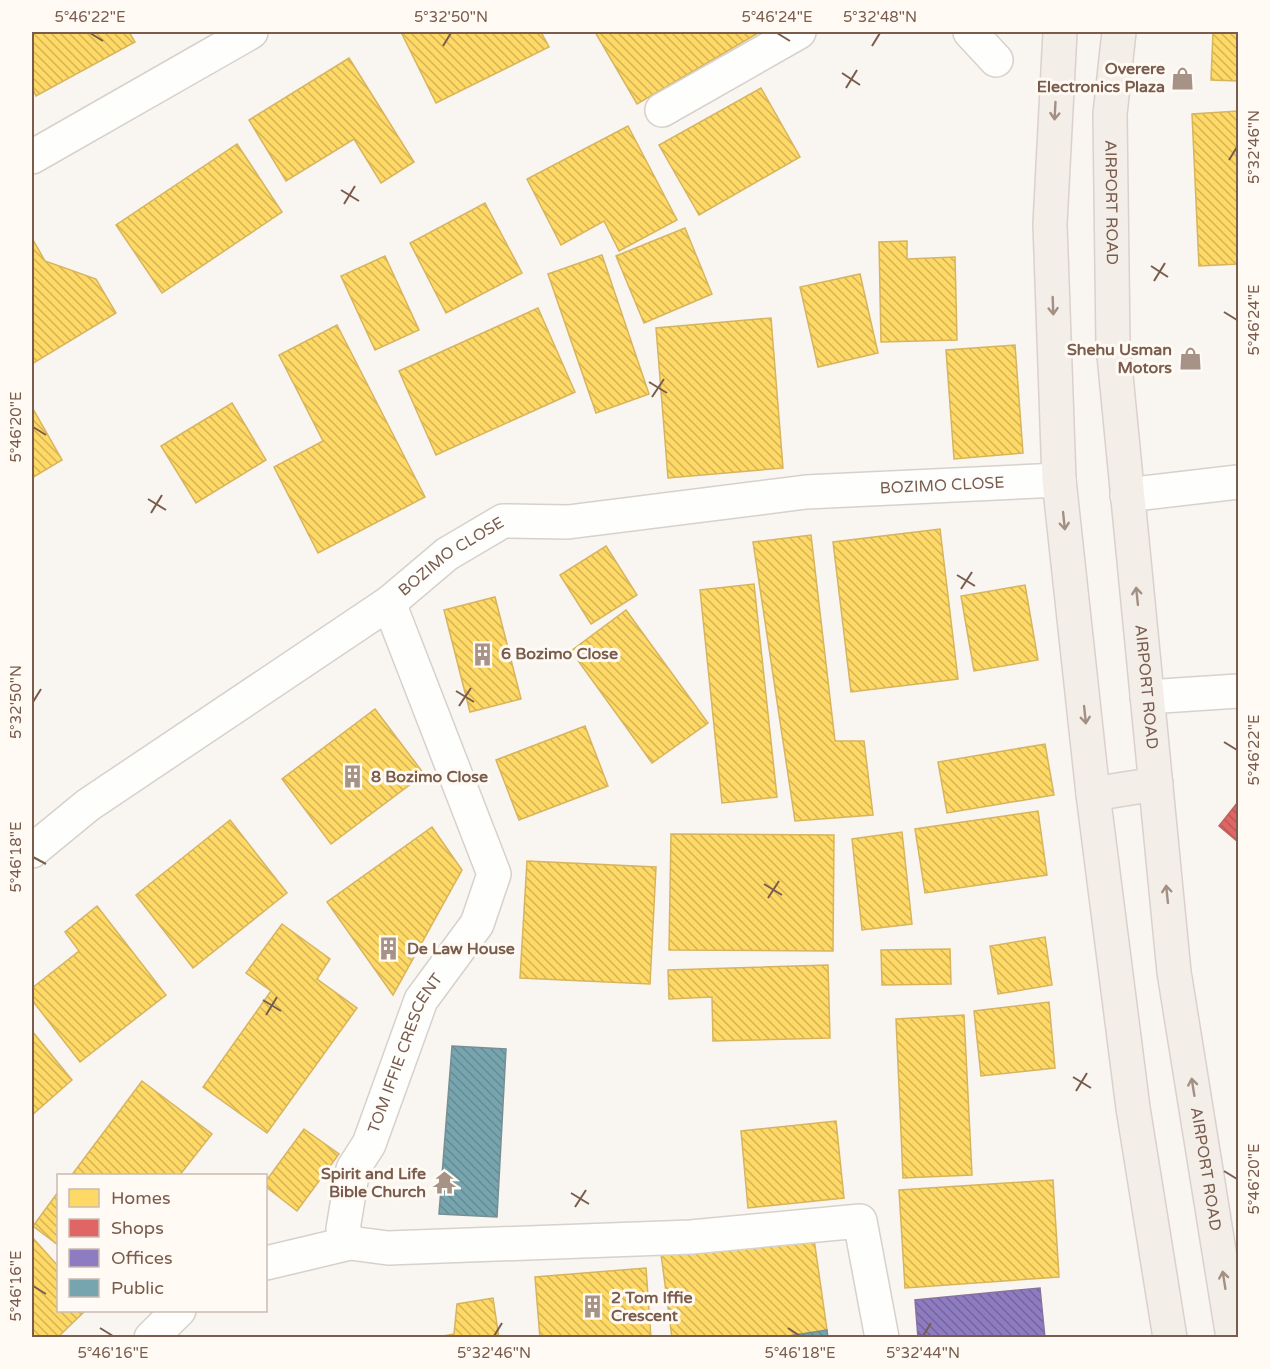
<svg xmlns="http://www.w3.org/2000/svg" width="1270" height="1369" font-family="'Varela Round',sans-serif">
<defs>
<pattern id="homes-back-hatch" width="6" height="6" patternUnits="userSpaceOnUse" patternTransform="scale(1.5)"><rect width="6" height="6" fill="#ffd966"/><path d="M-1 5l2 2M0 0l6 6M5-1l2 2" fill="none" stroke="#d3b356"/></pattern>
<pattern id="shops-back-hatch" width="6" height="6" patternUnits="userSpaceOnUse" patternTransform="scale(1.5)"><rect width="6" height="6" fill="#e06666"/><path d="M-1 5l2 2M0 0l6 6M5-1l2 2" fill="none" stroke="#bb5756"/></pattern>
<pattern id="offices-back-hatch" width="6" height="6" patternUnits="userSpaceOnUse" patternTransform="scale(1.5)"><rect width="6" height="6" fill="#8e7cc3"/><path d="M-1 5l2 2M0 0l6 6M5-1l2 2" fill="none" stroke="#746498"/></pattern>
<pattern id="public-back-hatch" width="6" height="6" patternUnits="userSpaceOnUse" patternTransform="scale(1.5)"><rect width="6" height="6" fill="#76a5af"/><path d="M-1 5l2 2M0 0l6 6M5-1l2 2" fill="none" stroke="#668a91"/></pattern>
</defs>
<rect width="100%" height="100%" fill="#f9f5f0"/>
<!-- homes -->
<g fill="url(#homes-back-hatch)" stroke="#d7b45e" stroke-width="1.5">
<path d="M32,32H129L135,42L36,96L32,87Z"/>
<path d="M401,32H541L549,47L436,103Z"/>
<path d="M595,32H760L637,104Z"/>
<path d="M1213,32H1238V81L1211,80Z"/>
<path d="M349,58L414,162L381,183L354,139L286,181L249,120Z"/>
<path d="M761,88L800,157L699,215L659,145Z"/>
<path d="M1238,111V264L1199,266L1192,114Z"/>
<path d="M628,126L677,220L619,251L604,221L561,245L527,179Z"/>
<path d="M237,144L282,212L162,293L116,225Z"/>
<path d="M485,203L522,273L446,313L410,243Z"/>
<path d="M685,228L712,294L644,323L616,256Z"/>
<path d="M32,238L45,261L96,279L116,313L32,364Z"/>
<path d="M907,241V259L955,257L957,340L881,342L879,242Z"/>
<path d="M602,255L649,394L596,413L548,274Z"/>
<path d="M385,256L419,330L375,350L341,276Z"/>
<path d="M860,274L878,353L818,367L800,287Z"/>
<path d="M538,308L575,392L436,455L399,371Z"/>
<path d="M771,318L783,468L668,478L656,328Z"/>
<path d="M337,325L425,497L318,553L274,467L323,441L279,355Z"/>
<path d="M1015,345L1023,453L954,459L946,350Z"/>
<path d="M232,403L266,460L196,503L161,446Z"/>
<path d="M32,407L62,460L32,478Z"/>
<path d="M940,529L958,679L851,692L833,542Z"/>
<path d="M811,535L835,741H864L873,815L795,821L753,542Z"/>
<path d="M606,546L637,595L591,624L560,575Z"/>
<path d="M754,584L777,797L722,803L700,590Z"/>
<path d="M1025,585L1038,660L974,671L961,596Z"/>
<path d="M495,597L521,699L470,712L444,610Z"/>
<path d="M626,610L708,723L652,763L571,651Z"/>
<path d="M375,709L424,774L331,844L282,779Z"/>
<path d="M585,726L608,786L519,820L496,760Z"/>
<path d="M1045,744L1054,795L947,813L938,762Z"/>
<path d="M1038,811L1047,875L925,893L915,829Z"/>
<path d="M230,820L287,893L193,968L136,895Z"/>
<path d="M432,827L462,870L393,995L327,902Z"/>
<path d="M902,832L912,924L862,930L852,839Z"/>
<path d="M671,834L834,835L833,951L669,950Z"/>
<path d="M527,861L656,867L650,984L520,978Z"/>
<path d="M97,906L166,995L80,1062L32,1000V988L79,951L65,932Z"/>
<path d="M282,924L330,959L317,979L357,1008L267,1133L203,1087L271,991L246,973Z"/>
<path d="M1045,937L1052,985L998,994L990,946Z"/>
<path d="M950,949L951,984L882,985L881,950Z"/>
<path d="M828,965L830,1038L713,1041L712,997L669,999L668,970Z"/>
<path d="M1049,1002L1055,1068L981,1076L974,1011Z"/>
<path d="M964,1015L972,1175L903,1178L896,1019Z"/>
<path d="M32,1031L72,1080L32,1115Z"/>
<path d="M142,1081L212,1134L179,1176H71Z"/>
<path d="M836,1121L844,1198L748,1208L741,1131Z"/>
<path d="M304,1129L339,1154L297,1211L266,1187V1181Z"/>
<path d="M1053,1180L1059,1277L905,1288L899,1190Z"/>
<path d="M58,1192V1245L33,1226Z"/>
<path d="M813,1232L827,1330L776,1338H672L661,1254Z"/>
<path d="M32,1237L58,1266V1310H86L57,1338H32Z"/>
<path d="M646,1268L651,1338H540L535,1277Z"/>
<path d="M493,1298L499,1338H433L454,1334L457,1304Z"/>
</g>
<!-- shops -->
<path fill="url(#shops-back-hatch)" stroke="#c1635e" stroke-width="1.5" d="M1238,802V842L1219,826Z"/>
<!-- offices -->
<path fill="url(#offices-back-hatch)" stroke="#8872a0" stroke-width="1.5" d="M1040,1288L1045,1338H918L915,1300Z"/>
<!-- public -->
<g fill="url(#public-back-hatch)" stroke="#778f92" stroke-width="1.5">
<path d="M452,1046L506,1049L497,1217L439,1214Z"/>
<path d="M827,1330L828,1338H776Z"/>
</g>
<g fill="none" stroke-linecap="round" stroke-linejoin="round">
<defs>
<g id="minor">
<path d="M970,32L996,60"/>
<path d="M662,110L799,32"/>
<path d="M32,157L251,32"/>
<path d="M1127,495L1238,482"/>
<path d="M1147,697L1238,691"/>
<path id="s1" d="M32,851L88,805L389,603L447,554L503,521L568,522L806,492L1059,480"/>
<path id="s2" d="M350,1243L343,1229L353,1169L369,1144L421,1000L477,924L494,874L389,603"/>
<path d="M266,1263L350,1243L388,1248L691,1237L860,1221L882,1338"/>
<path d="M151,1338L179,1310"/>
</g>
<g id="major">
<path d="M1060,32L1050,224L1059,480L1093,794L1133,1108L1170,1338"/>
<path id="s3" d="M1119,32L1110,114L1113,345L1174,972L1233,1338"/>
<path d="M1093,794L1156,784"/>
</g>
</defs>
<!-- minor casing -->
<use href="#minor" stroke="#d7d1cb" stroke-width="36"/>
<!-- major casing -->
<use href="#major" stroke="#dad1cc" stroke-width="36"/>
<!-- minor -->
<use href="#minor" stroke="#fefefd" stroke-width="33"/>
<!-- major -->
<use href="#major" stroke="#f3eee8" stroke-width="33"/>
</g>
<!-- one-way arrows -->
<defs><path id="oneway-shaft" d="M-6 0H5M1.5-3L5.5 0L1.5 3" fill="none" stroke-width="1.6" stroke-linecap="round" stroke-linejoin="round" transform="scale(1.5)"/></defs>
<g stroke="#a48f83">
<use href="#oneway-shaft" transform="translate(1055 111) rotate(93)"/>
<use href="#oneway-shaft" transform="translate(1053 306) rotate(88)"/>
<use href="#oneway-shaft" transform="translate(1064 521) rotate(84)"/>
<use href="#oneway-shaft" transform="translate(1137 596) rotate(-96)"/>
<use href="#oneway-shaft" transform="translate(1085 715) rotate(84)"/>
<use href="#oneway-shaft" transform="translate(1167 894) rotate(-96)"/>
<use href="#oneway-shaft" transform="translate(1193 1087) rotate(-99)"/>
<use href="#oneway-shaft" transform="translate(1224 1280) rotate(-99)"/>
</g>
<!-- ticks -->
<path fill="none" stroke="#7a5c4d" stroke-width="2" d="M90,33L103,41M777,33L790,41M443,46L451,33M872,46L880,33M842,73L860,85M846,88L857,70M1229,160L1237,147M341,190L359,201M344,204L355,186M1151,266L1168,277M1154,281L1165,263M1224,312L1237,320M649,382L667,393M652,397L664,379M33,427L46,435M148,499L166,510M151,513L162,495M957,575L975,586M961,589L972,572M456,691L474,702M33,702L41,689M459,706L471,688M1224,742L1237,750M33,857L46,864M764,884L782,895M768,898L779,881M263,1000L281,1011M266,1015L277,997M1073,1077L1091,1088M1076,1091L1087,1073M1224,1171L1237,1179M571,1193L589,1204M575,1207L586,1190M33,1286L46,1294M100,1328L113,1336M788,1328L800,1336M494,1336L502,1323M923,1336L931,1323"/>
<!-- icons -->
<defs>
<symbol id="shop-bare" viewBox="-9 -9 18 18"><path d="M-5-2.5h2.3a2.7 3.5 0 0 1 5.4 0H5L5.5 6h-11ZM-1.5-2.5h3a1.5 2.3 0 0 0-3 0Z" fill="#a69286" stroke="#fffaf3" stroke-width="2.5" paint-order="stroke"/></symbol>
<symbol id="building-bare" viewBox="-9 -9 18 18"><path d="M-4-6H4V6H1V3H-1V6H-4ZM-2.5-4.3h1.7v1.8h-1.7ZM.8-4.3h1.7v1.8H.8ZM-2.5-1h1.7V.8h-1.7ZM.8-1h1.7V.8H.8Z" fill="#a69286" stroke="#fffaf3" stroke-width="2.5" paint-order="stroke"/></symbol>
<symbol id="temple-bare" viewBox="-9 -9 18 18"><path d="M0-6L5-2H3V0L6.5 2.5H4V6H1.5V3h-3V6H-4V2.5H-6.5L-3 0V-2H-5Z" fill="#a69286" stroke="#fffaf3" stroke-width="2.5" paint-order="stroke"/></symbol>
</defs>
<g fill-rule="evenodd">
<use href="#shop-bare" x="1166" y="62" width="33" height="33"/>
<use href="#shop-bare" x="1174" y="342" width="33" height="33"/>
<use href="#building-bare" x="466" y="638" width="33" height="33"/>
<use href="#building-bare" x="336" y="760" width="33" height="33"/>
<use href="#building-bare" x="372" y="932" width="33" height="33"/>
<use href="#temple-bare" x="428" y="1166" width="33" height="33"/>
<use href="#building-bare" x="576" y="1290" width="33" height="33"/>
</g>
<g text-anchor="middle" dominant-baseline="central" stroke-width="6" stroke-linejoin="round" paint-order="stroke">
<!-- poi labels -->
<g font-size="16" font-weight="bold" fill="#7a5c4d" stroke="#fffaf3" text-anchor="start">
<text x="1165" y="69" text-anchor="end">Overere<tspan x="1165" dy="18">Electronics Plaza</tspan></text>
<text x="1172" y="350" text-anchor="end">Shehu Usman<tspan x="1172" dy="18">Motors</tspan></text>
<text x="501" y="654">6 Bozimo Close</text>
<text x="371" y="777">8 Bozimo Close</text>
<text x="407" y="949">De Law House</text>
<text x="426" y="1174" text-anchor="end">Spirit and Life<tspan x="426" dy="18">Bible Church</tspan></text>
<text x="611" y="1298">2 Tom Iffie<tspan x="611" dy="18">Crescent</tspan></text>
</g>
<!-- street labels -->
<g font-size="16" fill="#7a5c4d" stroke="#fffaf3">
<text stroke="none"><textPath href="#s3" startOffset="171">AIRPORT ROAD</textPath></text>
<text stroke="none"><textPath href="#s1" startOffset="1017">BOZIMO CLOSE</textPath></text>
<text stroke="none"><textPath href="#s1" startOffset="513">BOZIMO CLOSE</textPath></text>
<text stroke="none"><textPath href="#s3" startOffset="657">AIRPORT ROAD</textPath></text>
<text stroke="none"><textPath href="#s2" startOffset="204">TOM IFFIE CRESCENT</textPath></text>
<text stroke="none"><textPath href="#s3" startOffset="1143">AIRPORT ROAD</textPath></text>
</g>
</g>
<!-- border -->
<rect width="1270" height="1369" fill="none" stroke="#fffaf3" stroke-width="66"/>
<!-- legend -->
<rect x="57" y="1174" width="210" height="138" fill="#fffaf3" stroke="#cabbb1" stroke-width="1.5"/>
<rect x="69" y="1189" width="30" height="18" fill="#ffd966" stroke="#cabbb1" stroke-width="1.5"/>
<text x="111" y="1204" font-size="18" fill="#7a5c4d">Homes</text>
<rect x="69" y="1219" width="30" height="18" fill="#e06666" stroke="#cabbb1" stroke-width="1.5"/>
<text x="111" y="1234" font-size="18" fill="#7a5c4d">Shops</text>
<rect x="69" y="1249" width="30" height="18" fill="#8e7cc3" stroke="#cabbb1" stroke-width="1.5"/>
<text x="111" y="1264" font-size="18" fill="#7a5c4d">Offices</text>
<rect x="69" y="1279" width="30" height="18" fill="#76a5af" stroke="#cabbb1" stroke-width="1.5"/>
<text x="111" y="1294" font-size="18" fill="#7a5c4d">Public</text>
<rect x="33" y="33" width="1204" height="1303" fill="none" stroke="#7a5c4d" stroke-width="2"/>
<g font-size="15" text-anchor="middle" fill="#7a5c4d">
<text x="90" y="22">5°46'22"E</text>
<text x="451" y="22">5°32'50"N</text>
<text x="777" y="22">5°46'24"E</text>
<text x="880" y="22">5°32'48"N</text>
<text transform="translate(1254 147) rotate(-90)" y="5">5°32'46"N</text>
<text transform="translate(1254 320) rotate(-90)" y="5">5°46'24"E</text>
<text transform="translate(16 427) rotate(-90)" y="5">5°46'20"E</text>
<text transform="translate(16 702) rotate(-90)" y="5">5°32'50"N</text>
<text transform="translate(1254 750) rotate(-90)" y="5">5°46'22"E</text>
<text transform="translate(16 857) rotate(-90)" y="5">5°46'18"E</text>
<text transform="translate(1254 1179) rotate(-90)" y="5">5°46'20"E</text>
<text transform="translate(16 1286) rotate(-90)" y="5">5°46'16"E</text>
<text x="113" y="1358">5°46'16"E</text>
<text x="494" y="1358">5°32'46"N</text>
<text x="800" y="1358">5°46'18"E</text>
<text x="923" y="1358">5°32'44"N</text>
</g>
</svg>
